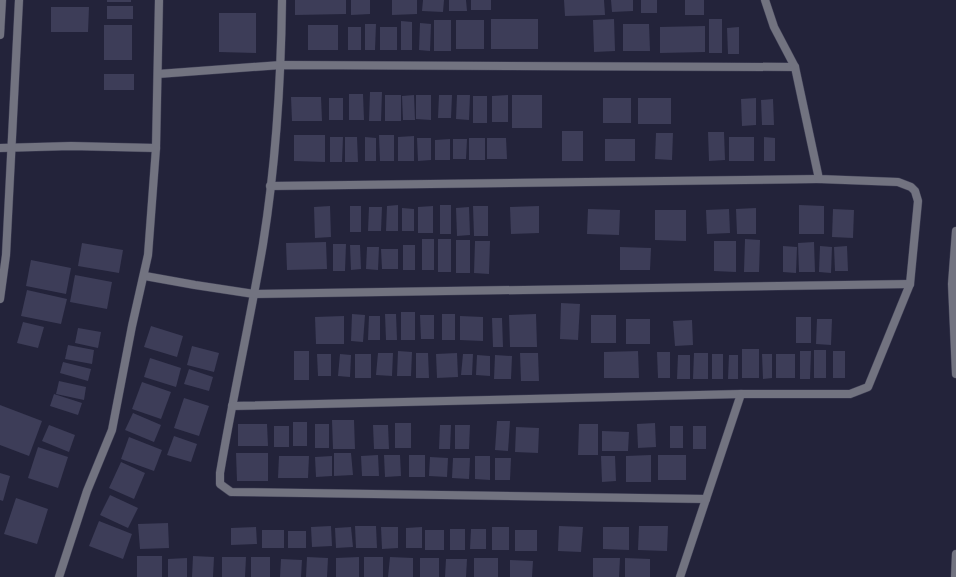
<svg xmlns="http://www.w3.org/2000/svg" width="956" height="577" font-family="'Space Grotesk',sans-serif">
<rect width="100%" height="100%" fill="#23233a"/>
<!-- building -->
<g fill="#3d3d58">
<rect x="107" y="0" width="24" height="2"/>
<path d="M295,0H346V14L295,15Z"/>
<path d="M351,0H370V14L351,15Z"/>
<path d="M392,0H417V14L392,15Z"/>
<path d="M423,0H444L443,12L422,11Z"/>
<path d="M449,0H466L467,11H449Z"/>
<rect x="471" y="0" width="20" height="10"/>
<path d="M564,0H604L605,15L565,16Z"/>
<path d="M611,0H633V11L612,12Z"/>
<rect x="641" y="0" width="16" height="13"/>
<rect x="685" y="0" width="19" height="15"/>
<rect x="107" y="6" width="26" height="13"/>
<path d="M51,7H89L88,32H51Z"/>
<path d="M219,13H256V53L219,52Z"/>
<rect x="491" y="19" width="47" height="30"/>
<path d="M614,19L615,51L594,52L593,20Z"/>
<rect x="709" y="19" width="13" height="34"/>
<rect x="434" y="20" width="17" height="31"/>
<rect x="456" y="20" width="28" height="29"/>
<path d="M401,21L412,22V50H401Z"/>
<path d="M420,23L431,24L430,51L419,50Z"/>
<path d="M365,24H376L375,50H365Z"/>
<path d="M623,24H649L650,51H623Z"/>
<rect x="104" y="25" width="28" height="35"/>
<rect x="308" y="25" width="30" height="25"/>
<path d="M705,26V52L660,53V27Z"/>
<rect x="348" y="27" width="13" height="23"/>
<rect x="380" y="27" width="17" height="23"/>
<path d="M739,27V54H728L727,28Z"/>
<rect x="104" y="74" width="30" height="16"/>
<path d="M370,92H382L381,121H369Z"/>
<path d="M349,94H363L364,120H349Z"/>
<rect x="385" y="95" width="16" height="26"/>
<path d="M414,95L415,120H403L402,96Z"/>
<path d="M416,95H431V120L416,119Z"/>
<path d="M439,95H452L451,118H438Z"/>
<path d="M457,95H470L469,120L456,119Z"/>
<path d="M508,95V122H492V96Z"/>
<rect x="512" y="95" width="30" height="33"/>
<rect x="473" y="96" width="14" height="27"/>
<path d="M291,97H321L322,121H292Z"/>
<rect x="329" y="98" width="14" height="22"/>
<rect x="603" y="98" width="28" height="25"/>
<rect x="638" y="98" width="33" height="26"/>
<path d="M756,98V125L742,126L741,99Z"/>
<path d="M773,99L774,125H762L761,100Z"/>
<rect x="562" y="131" width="21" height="30"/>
<path d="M708,132H724L725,160L709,161Z"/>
<path d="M656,133H673L672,160L655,159Z"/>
<path d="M294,135H325V162L294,161Z"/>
<path d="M379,135H394V161H380Z"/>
<path d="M414,136V161H398V137Z"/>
<path d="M330,137H343L342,162H330Z"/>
<path d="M345,137H357L358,162H345Z"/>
<path d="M365,137L376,138V161H365Z"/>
<rect x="729" y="137" width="25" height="24"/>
<path d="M764,137L775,138V161H764Z"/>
<path d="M417,138H431V160L418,161Z"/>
<rect x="469" y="138" width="16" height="22"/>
<path d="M487,138H506L507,159H487Z"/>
<path d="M450,139V160H435V140Z"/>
<path d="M453,139H467L466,159H453Z"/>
<rect x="605" y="139" width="30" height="22"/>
<path d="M398,205V231H386L387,206Z"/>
<rect x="440" y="205" width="11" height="29"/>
<path d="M799,205L824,206V234H799Z"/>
<path d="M330,206L331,237L315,238L314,207Z"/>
<rect x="350" y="206" width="11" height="26"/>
<path d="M433,206V233H418V207Z"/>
<path d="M473,206H488V236H474Z"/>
<path d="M539,206V233L511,234L510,207Z"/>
<path d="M369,207H382L381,231H368Z"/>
<path d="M469,207L470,235L457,236L456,208Z"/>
<path d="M402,208L414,209V231H402Z"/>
<path d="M756,208V234H737L736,209Z"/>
<path d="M588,209L620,210L619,235L587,234Z"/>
<path d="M729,209L730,233L707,234L706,210Z"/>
<path d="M833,209L854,210L853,238L832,237Z"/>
<path d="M655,210H686V241L655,240Z"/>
<rect x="422" y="239" width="12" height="31"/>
<rect x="438" y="239" width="13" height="33"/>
<path d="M745,239L760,240L759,272H744Z"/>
<rect x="456" y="240" width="14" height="33"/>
<path d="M475,241H490L489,274L474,273Z"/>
<path d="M714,241H736V272L714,271Z"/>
<path d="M326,242L327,269L287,270L286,243Z"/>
<path d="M814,242L815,272H799L798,243Z"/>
<path d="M82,243L123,250L119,273L78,266Z"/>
<path d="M333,244H346L345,271H333Z"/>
<path d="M350,245H360L361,269L351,270Z"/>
<rect x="403" y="245" width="12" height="25"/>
<path d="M783,246L797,247L796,273L783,272Z"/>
<path d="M820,246L832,247L831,273L819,272Z"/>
<path d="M847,246L848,271H835L834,247Z"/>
<path d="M367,247H379L378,270L366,269Z"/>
<path d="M620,247L651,248L650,270H620Z"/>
<path d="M381,249H398V269H382Z"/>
<path d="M31,260L71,268L66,294L26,286Z"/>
<path d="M75,275L112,282L107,309L70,302Z"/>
<path d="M27,290L67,299L61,324L21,316Z"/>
<path d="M561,303L580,304L578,340L560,339Z"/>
<rect x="401" y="312" width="14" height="28"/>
<path d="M352,314L365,315L363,342L351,341Z"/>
<path d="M385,314H396L397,340H386Z"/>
<rect x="442" y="314" width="13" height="26"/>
<path d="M536,314L537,347H510L509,315Z"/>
<path d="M420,315H434V339H421Z"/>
<rect x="591" y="315" width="25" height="28"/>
<path d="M344,316V344H316L315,317Z"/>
<path d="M369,316H380V340H368Z"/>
<path d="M460,316L483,317V341L460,340Z"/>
<rect x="796" y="317" width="15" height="26"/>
<path d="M492,318H502L503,347H493Z"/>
<rect x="626" y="319" width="24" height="25"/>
<path d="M817,319H832L831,345L816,344Z"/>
<path d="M692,320L693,345L675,346L673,321Z"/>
<path d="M23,322L44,327L38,348L17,343Z"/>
<path d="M151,326L183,336L177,357L144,347Z"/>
<path d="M78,328L101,332L98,348L75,343Z"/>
<path d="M68,345L94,350L92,364L65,359Z"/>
<path d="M192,346L219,353L214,372L187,365Z"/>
<rect x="742" y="349" width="17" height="29"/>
<rect x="814" y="350" width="12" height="28"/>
<rect x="294" y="351" width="15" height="29"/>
<path d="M398,351L412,352L411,376H397Z"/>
<path d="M638,351L639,378H604V352Z"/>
<path d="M800,351H811L810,379H800Z"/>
<rect x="833" y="351" width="12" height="27"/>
<path d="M657,352H670V378H658Z"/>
<path d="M378,353H393L392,376L376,375Z"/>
<path d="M416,353H428L429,378H416Z"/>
<path d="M457,353L458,377L437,378L436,354Z"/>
<path d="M520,353H538L539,381H521Z"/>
<path d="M694,353H708V379H693Z"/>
<path d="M317,354H331V376H318Z"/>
<path d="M340,354L351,355L350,377L338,376Z"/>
<rect x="355" y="354" width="16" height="24"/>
<path d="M463,354H473L472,375H461Z"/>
<rect x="712" y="354" width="11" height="25"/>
<path d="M762,354H772V378L763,379Z"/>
<rect x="776" y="354" width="19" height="24"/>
<path d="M477,355L490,356V376L476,375Z"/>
<path d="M495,355L512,356L511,379H494Z"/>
<path d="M678,355H690V379H677Z"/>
<path d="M729,355H738V379H728Z"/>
<path d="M150,358L181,368L176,387L144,377Z"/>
<path d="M63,362L91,369L88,381L60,373Z"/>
<path d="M189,369L213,377L209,391L184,384Z"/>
<path d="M59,381L86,387L84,400L56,394Z"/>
<path d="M142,382L171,392L161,419L132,409Z"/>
<path d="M54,394L82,403L78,415L50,406Z"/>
<path d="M184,398L209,406L199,436L174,428Z"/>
<path d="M0,405L42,421L29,456L0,445Z"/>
<path d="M133,413L161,425L154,442L125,430Z"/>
<path d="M332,420H354L355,449H333Z"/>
<path d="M497,421H510L508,451L495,450Z"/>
<rect x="293" y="422" width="14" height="24"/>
<rect x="395" y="423" width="16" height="25"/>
<path d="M655,423L656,447L638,448L637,424Z"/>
<path d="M238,424H267L268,446H238Z"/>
<rect x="315" y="424" width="14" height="24"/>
<path d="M579,424H598V455H578Z"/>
<path d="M49,425L75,435L69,452L42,441Z"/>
<path d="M373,425H388L389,449H374Z"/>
<path d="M440,425H451L450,449H439Z"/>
<path d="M455,425H470L469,449H455Z"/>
<rect x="274" y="426" width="15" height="21"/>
<rect x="670" y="426" width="13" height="22"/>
<rect x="693" y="426" width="13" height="23"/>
<path d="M516,427L539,428L538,453L515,452Z"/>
<path d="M602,431L629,432L628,451H602Z"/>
<path d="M174,436L197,444L191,462L167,455Z"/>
<path d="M129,437L162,450L154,471L121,459Z"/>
<path d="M38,447L68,457L58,488L28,478Z"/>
<path d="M236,453H268V481H237Z"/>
<path d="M334,453H351L353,475L334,476Z"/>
<path d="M378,455L379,476H362L361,456Z"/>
<path d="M384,455H400L401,476L385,477Z"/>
<rect x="409" y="455" width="16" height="22"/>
<path d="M651,455V482H626V456Z"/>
<rect x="658" y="455" width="28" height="25"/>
<path d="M279,456H309L308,478H278Z"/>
<path d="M332,456V476L316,477L315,457Z"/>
<path d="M475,456H490V480L475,479Z"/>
<path d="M601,456H615L616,481L602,482Z"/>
<path d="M430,457L448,458L447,477L429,476Z"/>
<path d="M453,458H470L469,479L452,478Z"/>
<path d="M495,458H511L510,480H495Z"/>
<path d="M121,462L145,473L134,499L109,488Z"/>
<path d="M0,473L10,476L3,501L0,500Z"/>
<path d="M110,495L138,508L128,528L100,515Z"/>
<path d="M16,498L48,509L37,544L4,534Z"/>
<path d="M99,521L132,534L123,559L89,546Z"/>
<path d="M168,523L169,548L140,549L138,524Z"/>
<path d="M331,526L332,546L312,547L311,527Z"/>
<path d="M355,526H376L377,548H356Z"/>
<path d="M559,526L583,527L581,552L558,551Z"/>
<path d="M639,526H668L667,551L638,550Z"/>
<path d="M256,527L257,544L231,545V528Z"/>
<path d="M351,527L353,547L336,548L335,528Z"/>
<path d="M381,527H398V548L382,549Z"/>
<path d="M422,527V548H406V528Z"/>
<rect x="492" y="527" width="17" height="23"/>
<path d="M603,527H629V550L603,549Z"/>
<rect x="450" y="529" width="15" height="21"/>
<path d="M471,529H486V549H470Z"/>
<rect x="262" y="530" width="22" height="18"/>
<rect x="425" y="530" width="19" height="20"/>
<rect x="515" y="530" width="22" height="21"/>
<rect x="288" y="531" width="18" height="17"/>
<rect x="137" y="556" width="25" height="21"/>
<path d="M193,556L214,557L213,577H192Z"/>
<path d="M222,557H246L245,577H222Z"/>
<rect x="251" y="557" width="19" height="20"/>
<path d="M307,557L328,558L327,577H306Z"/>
<path d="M359,557V577H336V558Z"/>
<rect x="364" y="557" width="19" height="20"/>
<path d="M390,557L413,558V577H388Z"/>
<path d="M187,558V577H168V559Z"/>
<rect x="420" y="558" width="19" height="19"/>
<rect x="474" y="558" width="24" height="19"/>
<path d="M593,558H620L619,577H593Z"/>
<path d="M625,558L650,559V577H625Z"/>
<path d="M281,559L302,560L301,577H280Z"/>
<path d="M446,559H467L466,577H445Z"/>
<path d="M510,560L533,561L532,577H510Z"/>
</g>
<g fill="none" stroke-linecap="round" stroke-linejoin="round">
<defs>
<g id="street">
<path d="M282,0C281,82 276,163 263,244C250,321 233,396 220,473V484L231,492L706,499"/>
<path d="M0,35L2,0"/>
<path d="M158,74L281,65L795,67"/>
<path d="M0,148L71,146L156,148"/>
<path d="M270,186L819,179"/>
<path d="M956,231L952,284L956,374"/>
<path d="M145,276L195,285L254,294L910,284"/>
<path d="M0,299L6,255L19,0"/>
<path d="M232,406L741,394"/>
<path d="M59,577L87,491L112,430L132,326L148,255L156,148L159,0"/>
<path d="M680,577L741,394H850L868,387L910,284L918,201L915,191L911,187L898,182L819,179L795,67L774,27L765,0"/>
<path d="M955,577L956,554"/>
</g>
</defs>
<!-- street casing -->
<use href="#street" stroke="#3f3f55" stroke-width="9"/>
<!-- street -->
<use href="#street" stroke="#727380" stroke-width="8"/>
</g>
</svg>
